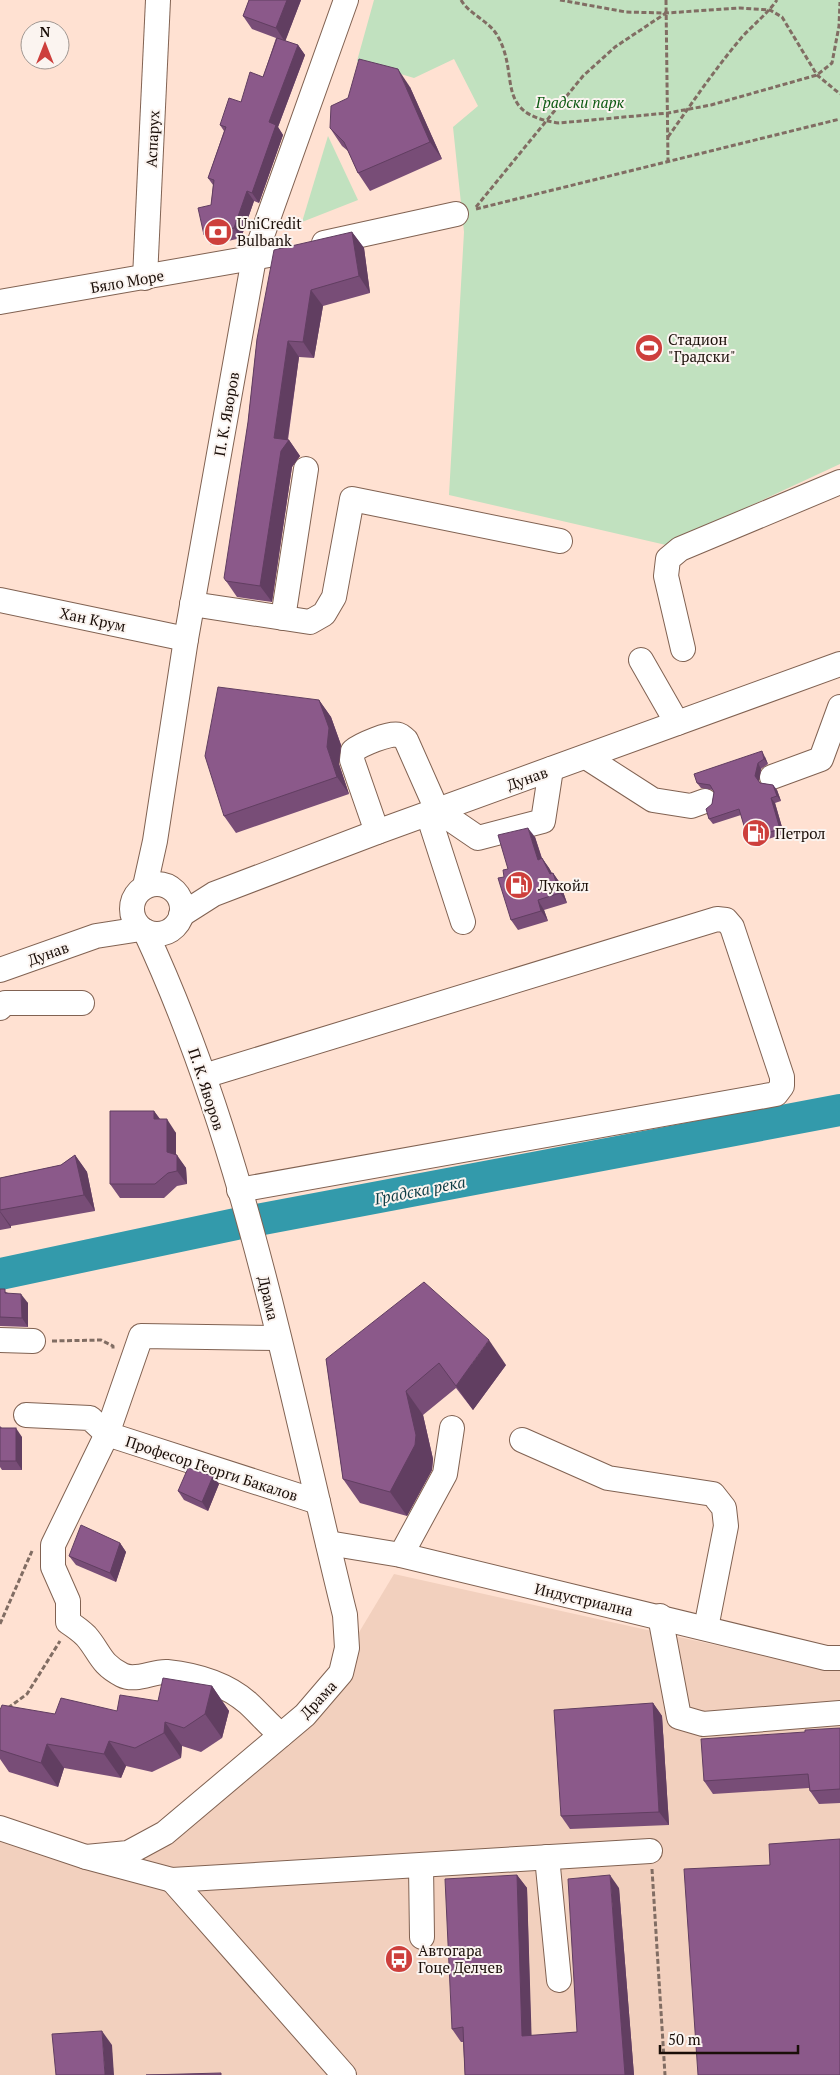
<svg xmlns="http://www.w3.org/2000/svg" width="840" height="2075" font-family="'PT Serif',serif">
<rect width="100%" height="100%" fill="#ffe1d2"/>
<!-- built -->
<path fill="#f2d0be" d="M394,1574L828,1670H840V2075H0V1841L128,1860L331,1679Z"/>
<!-- green -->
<g fill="#c1e1bf">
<path d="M374,0H840V464L666,545L449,495L464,232L453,127L478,106L454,59L414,78L357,61Z"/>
<path d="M328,136L358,200L302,222Z"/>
</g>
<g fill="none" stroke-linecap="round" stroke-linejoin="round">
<!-- river -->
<path stroke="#339aab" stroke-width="32" d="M0,1274L236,1224L840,1110"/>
<defs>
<g id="minor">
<path d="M324,243L456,214"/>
<path d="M145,278L158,0"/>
<path d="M0,302L269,255"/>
<path d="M0,600L186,639"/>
<path d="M192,604L310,622L324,614L334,597L352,499L560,541"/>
<path d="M283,618L306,469"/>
<path d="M683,649L666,576L668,559L680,549L840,482"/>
<path d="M641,660L677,723"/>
<path d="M586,757L653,800L691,806L705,801"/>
<path d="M772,777L821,759L840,707"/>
<path d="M428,814L463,922"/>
<path d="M377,832L352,760L353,751C360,745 390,732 399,735C402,736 403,738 406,740L437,810L478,838L543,821L551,769"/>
<circle cx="157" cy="909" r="25"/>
<path d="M145,886L155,841L186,639L254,258L346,0"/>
<path d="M181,915L214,894L377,832L840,664"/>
<path d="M0,970L96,936L141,929"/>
<path d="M0,1008L5,1003H82"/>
<path d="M204,1076L717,919L726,920L732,927L782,1077V1086L776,1094L239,1190"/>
<path d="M278,1338L141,1336L107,1434L53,1545V1567L68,1601V1622C74,1626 81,1631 86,1636C100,1652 100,1664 122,1675C136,1682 153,1671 167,1672C196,1675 225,1683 248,1703C259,1713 269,1725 281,1735"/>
<path d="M0,1340L33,1341"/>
<path d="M26,1415L90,1418L107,1434L318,1502"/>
<path d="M522,1440L608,1478L713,1494L724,1508L726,1526L706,1628"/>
<path d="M328,1543L401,1555L826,1658H840"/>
<path d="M401,1555L445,1474L452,1428"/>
<path d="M660,1616L679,1717L703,1724L840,1713"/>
<path d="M0,1828L86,1857L172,1880L650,1851"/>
<path d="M86,1857L128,1853L165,1833L305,1715L341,1673L347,1648L345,1615C288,1385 246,1147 145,931"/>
<path d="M547,1857L559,1980"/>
<path d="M421,1866L422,1937"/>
<path d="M172,1880L344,2075"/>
</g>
</defs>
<!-- minor casing -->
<use href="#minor" stroke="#816252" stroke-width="26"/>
<!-- path -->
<g stroke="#816d63" stroke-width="3" stroke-dasharray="5 2.5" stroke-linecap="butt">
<path d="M461,0C469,14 489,21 497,35C521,75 492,114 559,123L668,113L711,105L817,75L832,63L839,26L840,2"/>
<path d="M560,0L626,12L666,13L740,8L770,10L782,17L817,75L840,94"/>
<path d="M666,0L668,162"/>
<path d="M668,137C692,103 715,69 742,37C754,24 767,14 777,0"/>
<path d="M476,207L583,76L615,47L666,13"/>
<path d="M476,209L840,119"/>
<path d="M52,1341L101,1340L113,1346V1349"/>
<path d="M0,1624L32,1551"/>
<path d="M8,1708L27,1694L60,1641"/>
<path d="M652,1869L665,2075"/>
</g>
<!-- minor -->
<use href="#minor" stroke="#fff" stroke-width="24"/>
</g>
<!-- wall -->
<g fill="#784d77">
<path d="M249,0H301L285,41L298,45L305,55L278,127L283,135L259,203L254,201L241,238L211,245L204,235L211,205L213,185L208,178L224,131L220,125L263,77L276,38L252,29L243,16Z"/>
<path d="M410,87L442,159L370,191L358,173L348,151L342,146L330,128Z"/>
<path d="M352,232L364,248L370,293L323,306L314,358L299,357L288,440H289L300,456L292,467L272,602L237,597L226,581L248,422L257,339Z"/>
<path d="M319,700L331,717L341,745L339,764L349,794L236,833L224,816Z"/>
<path d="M765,757L768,764L761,769L759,781L760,783L773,785L777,790L781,801L775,803L784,834L752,844L748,839L741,815L713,824L709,819L714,792L713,790L701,788L697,783Z"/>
<path d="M535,837L542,858L549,868L552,873H553L560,883L567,903L544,910L548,921L518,930L511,920L504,877L508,869Z"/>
<path d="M154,1111L160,1119L176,1133V1155L186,1168L187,1184L177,1186L164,1198H120L110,1184Z"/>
<path d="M75,1155L87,1172L95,1211L11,1226V1228L0,1230V1178L61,1165Z"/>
<path d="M0,1289L28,1303V1327L0,1326Z"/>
<path d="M326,1359L506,1365L473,1410L456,1388L423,1415L433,1459L432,1470L407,1516L360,1503L343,1479Z"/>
<path d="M0,1426L2,1428L22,1437V1470H2L0,1467Z"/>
<path d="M213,1476L219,1484L208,1511L184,1500L178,1491Z"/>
<path d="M120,1543L126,1552L116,1582L76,1565L69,1556Z"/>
<path d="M212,1686L229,1711L222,1738L201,1752L182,1746L181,1758L152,1772L126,1766L121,1778L64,1768L58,1787L9,1772L0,1759V1710L55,1714L117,1711L158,1701Z"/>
<path d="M653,1703L662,1716L669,1825L570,1829L561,1816Z"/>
<path d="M840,1728V1803L819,1804L810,1791L809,1788L713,1794L704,1781L805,1732Z"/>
<path d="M517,1875L527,1888L531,2036L577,2032L619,1888L634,2075H465L463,2042H461L452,2029Z"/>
</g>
<!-- shaded-wall -->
<g fill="#613e61">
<path d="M287,0H301L285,42L276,28Z"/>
<path d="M298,45L305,55L278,127L283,135L259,203L252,193L269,122Z"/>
<path d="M398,69L410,87L442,159L430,142Z"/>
<path d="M247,191L254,201L241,238L234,228Z"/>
<path d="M352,232L364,248L370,293L359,276Z"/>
<path d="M311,290L323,306L314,358L303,342Z"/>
<path d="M288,341L299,357L287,442L289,440L300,456L292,467L272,602L260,586L274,438Z"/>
<path d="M319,700L331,717L341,745L339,764L349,794L337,777L327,747Z"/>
<path d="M762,751L765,757L768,764L764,759Z"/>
<path d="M758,763L761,769L759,781L755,776Z"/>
<path d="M773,785L777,790L781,801L777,796Z"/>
<path d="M771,798L775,803L784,834L780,829Z"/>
<path d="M528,828L535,837L545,869L538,860Z"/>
<path d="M542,858L549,868L557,883L553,873L560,883L567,903L560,893Z"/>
<path d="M538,900L544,910L548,921L541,911Z"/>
<path d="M154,1111L164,1125L154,1119Z"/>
<path d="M167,1119L176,1133V1165L167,1152Z"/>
<path d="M75,1155L87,1172L95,1211L84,1195Z"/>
<path d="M177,1155L186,1168L187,1184L177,1171Z"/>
<path d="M0,1211L11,1226V1228L0,1212Z"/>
<path d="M21,1294L28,1303V1327L22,1318Z"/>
<path d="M489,1340L506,1365L473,1410L456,1386Z"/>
<path d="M406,1391L423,1415L433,1459L432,1470L407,1516L390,1492Z"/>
<path d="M16,1428L22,1437V1470L16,1461Z"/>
<path d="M213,1476L219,1484L208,1511L202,1502Z"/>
<path d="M120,1543L126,1552L116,1582L110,1573Z"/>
<path d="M212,1686L229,1711L222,1738L205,1714Z"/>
<path d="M653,1703L662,1716L669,1825L659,1812Z"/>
<path d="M165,1722L182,1746L181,1758L164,1733Z"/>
<path d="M109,1741L126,1766L121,1778L104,1754Z"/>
<path d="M47,1744L64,1768L58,1787L41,1763Z"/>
<path d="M517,1875L527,1888L532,2049L522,2036Z"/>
<path d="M610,1875L619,1888L634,2075H625Z"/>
<path d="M102,2031L112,2045L114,2075H105Z"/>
</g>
<!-- building -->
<g fill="#8b598a" stroke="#613e61">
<path d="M249,0H287L276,28L243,16Z"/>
<path d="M277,38L298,45L269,122L276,125L252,193L247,191L234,228L204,235L198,208L211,205L214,180L208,178L226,127L220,125L229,98L241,102L250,72L263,77Z"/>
<path d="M359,59L398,69L430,142L358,173L344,142L330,128L331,106L348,98Z"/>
<path d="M352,232L359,276L311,290L303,342L288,341L274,438L289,440L281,451L260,586L226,581L224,578L248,422L257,339L274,250Z"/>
<path d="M218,687L319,700L329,728L327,747L337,777L224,816L205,756Z"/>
<path d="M762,751L764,759L758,763L755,776L760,783L773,785L777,796L771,798L780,829L748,839L739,809L709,819L706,809L712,804L714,792L710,785L697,783L694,774Z"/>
<path d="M528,828L538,860L542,858L550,874L553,873L560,893L538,900L541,911L511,920L498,878L504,877L503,870L508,869L498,835Z"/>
<path d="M110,1111H154V1119H167V1152L177,1155V1171L168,1173L155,1184H110Z"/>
<path d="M75,1155L84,1195L0,1210V1178L61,1165Z"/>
<path d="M424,1282L489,1340L456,1386L439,1363L406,1391L416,1435L415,1445L390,1492L343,1479L326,1359Z"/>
<path d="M0,1289H5V1293L21,1294L22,1318L0,1317Z"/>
<rect x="0" y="1428" width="16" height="33"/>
<path d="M188,1468L213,1476L202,1502L178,1491Z"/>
<path d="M81,1525L120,1543L110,1573L69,1556Z"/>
<path d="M163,1678L212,1686L205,1714L184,1728L165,1722L164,1733L135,1748L109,1741L104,1754L47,1744L41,1763L0,1750V1710L2,1705L55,1714L61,1698L117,1711L120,1695L158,1701Z"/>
<path d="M653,1703L659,1812L561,1816L554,1710Z"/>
<path d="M840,1728V1789L810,1791L808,1774L704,1781L701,1739L805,1732V1730Z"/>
<path d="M840,1839V2075H698L684,1869L770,1865L769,1844Z"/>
<path d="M517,1875L522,2036L577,2032L568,1879L610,1875L625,2075H465L463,2027L452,2029L445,1879Z"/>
<path d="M102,2031L105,2075H56L52,2034Z"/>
<path d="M221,2073V2075H146Z"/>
</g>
<!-- icons -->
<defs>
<symbol id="bank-disc" viewBox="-11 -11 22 22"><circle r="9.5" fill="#cd3f3c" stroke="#fbf4f0"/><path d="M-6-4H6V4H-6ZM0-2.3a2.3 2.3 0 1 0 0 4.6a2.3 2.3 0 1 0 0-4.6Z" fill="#fff"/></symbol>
<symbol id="stadium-disc" viewBox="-11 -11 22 22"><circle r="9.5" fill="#cd3f3c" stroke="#fbf4f0"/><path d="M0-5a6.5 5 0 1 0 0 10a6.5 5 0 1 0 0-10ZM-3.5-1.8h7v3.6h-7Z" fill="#fff"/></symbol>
<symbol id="fuel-disc" viewBox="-11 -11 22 22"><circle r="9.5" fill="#cd3f3c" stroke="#fbf4f0"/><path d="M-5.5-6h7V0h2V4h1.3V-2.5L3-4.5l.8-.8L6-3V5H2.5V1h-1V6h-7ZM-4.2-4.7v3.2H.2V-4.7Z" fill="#fff"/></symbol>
<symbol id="bus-disc" viewBox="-11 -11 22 22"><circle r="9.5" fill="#cd3f3c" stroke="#fbf4f0"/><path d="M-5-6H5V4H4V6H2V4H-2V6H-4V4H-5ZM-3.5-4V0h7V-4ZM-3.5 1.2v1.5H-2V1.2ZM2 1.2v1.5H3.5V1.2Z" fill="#fff"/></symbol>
</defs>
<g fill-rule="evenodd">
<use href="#bank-disc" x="202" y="216" width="32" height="32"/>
<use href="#stadium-disc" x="633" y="332" width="32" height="32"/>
<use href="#fuel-disc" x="740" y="817" width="32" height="32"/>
<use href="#fuel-disc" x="503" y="869" width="32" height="32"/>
<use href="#bus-disc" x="383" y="1943" width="32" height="32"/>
</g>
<g text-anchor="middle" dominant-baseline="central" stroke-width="4" stroke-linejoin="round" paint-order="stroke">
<!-- park labels -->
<g font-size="15" font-style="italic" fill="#0c5911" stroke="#fbf4f0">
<text x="580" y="102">Градски парк</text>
</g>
<!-- street labels -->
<g font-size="15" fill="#1a0e08" stroke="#fbf4f0">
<text transform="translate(152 139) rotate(-87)">Аспарух</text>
<text transform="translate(127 281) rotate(-10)">Бяло Море</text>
<text transform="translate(226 414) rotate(-80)">П. К. Яворов</text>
<text transform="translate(93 619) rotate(12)">Хан Крум</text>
<text transform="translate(527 778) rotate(-20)">Дунав</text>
<text transform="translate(48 953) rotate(-20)">Дунав</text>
<text transform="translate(207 1089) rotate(72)">П. К. Яворов</text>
<text transform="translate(269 1298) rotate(77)">Драма</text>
<text transform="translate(212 1468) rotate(18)">Професор Георги Бакалов</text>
<text transform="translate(584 1599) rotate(13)">Индустриална</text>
<text transform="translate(318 1699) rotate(-47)">Драма</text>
</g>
<!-- poi labels -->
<g font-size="15" fill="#1a0e08" stroke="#fbf4f0" text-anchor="start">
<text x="237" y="223">UniCredit<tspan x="237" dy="17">Bulbank</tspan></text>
<text x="668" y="339">Стадион<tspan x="668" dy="17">"Градски"</tspan></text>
<text x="775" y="833">Петрол</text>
<text x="538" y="885">Лукойл</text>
<text x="418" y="1950">Автогара<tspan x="418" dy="17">Гоце Делчев</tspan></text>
</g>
<!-- water labels -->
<g font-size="16" font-style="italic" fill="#0f3d45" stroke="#fbf4f0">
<text transform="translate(420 1190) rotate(-11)">Градска река</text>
</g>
</g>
<!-- north arrow -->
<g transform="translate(45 45)"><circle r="24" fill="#fbf4f0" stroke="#a19893"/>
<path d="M0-4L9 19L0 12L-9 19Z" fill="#cd3f3c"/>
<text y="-8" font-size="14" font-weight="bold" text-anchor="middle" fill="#1a0e08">N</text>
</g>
<!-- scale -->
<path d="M660 2045v8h138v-8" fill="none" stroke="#1a0e08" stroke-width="2.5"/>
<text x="668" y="2045" font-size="15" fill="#1a0e08" stroke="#fbf4f0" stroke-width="4" paint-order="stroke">50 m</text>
</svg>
